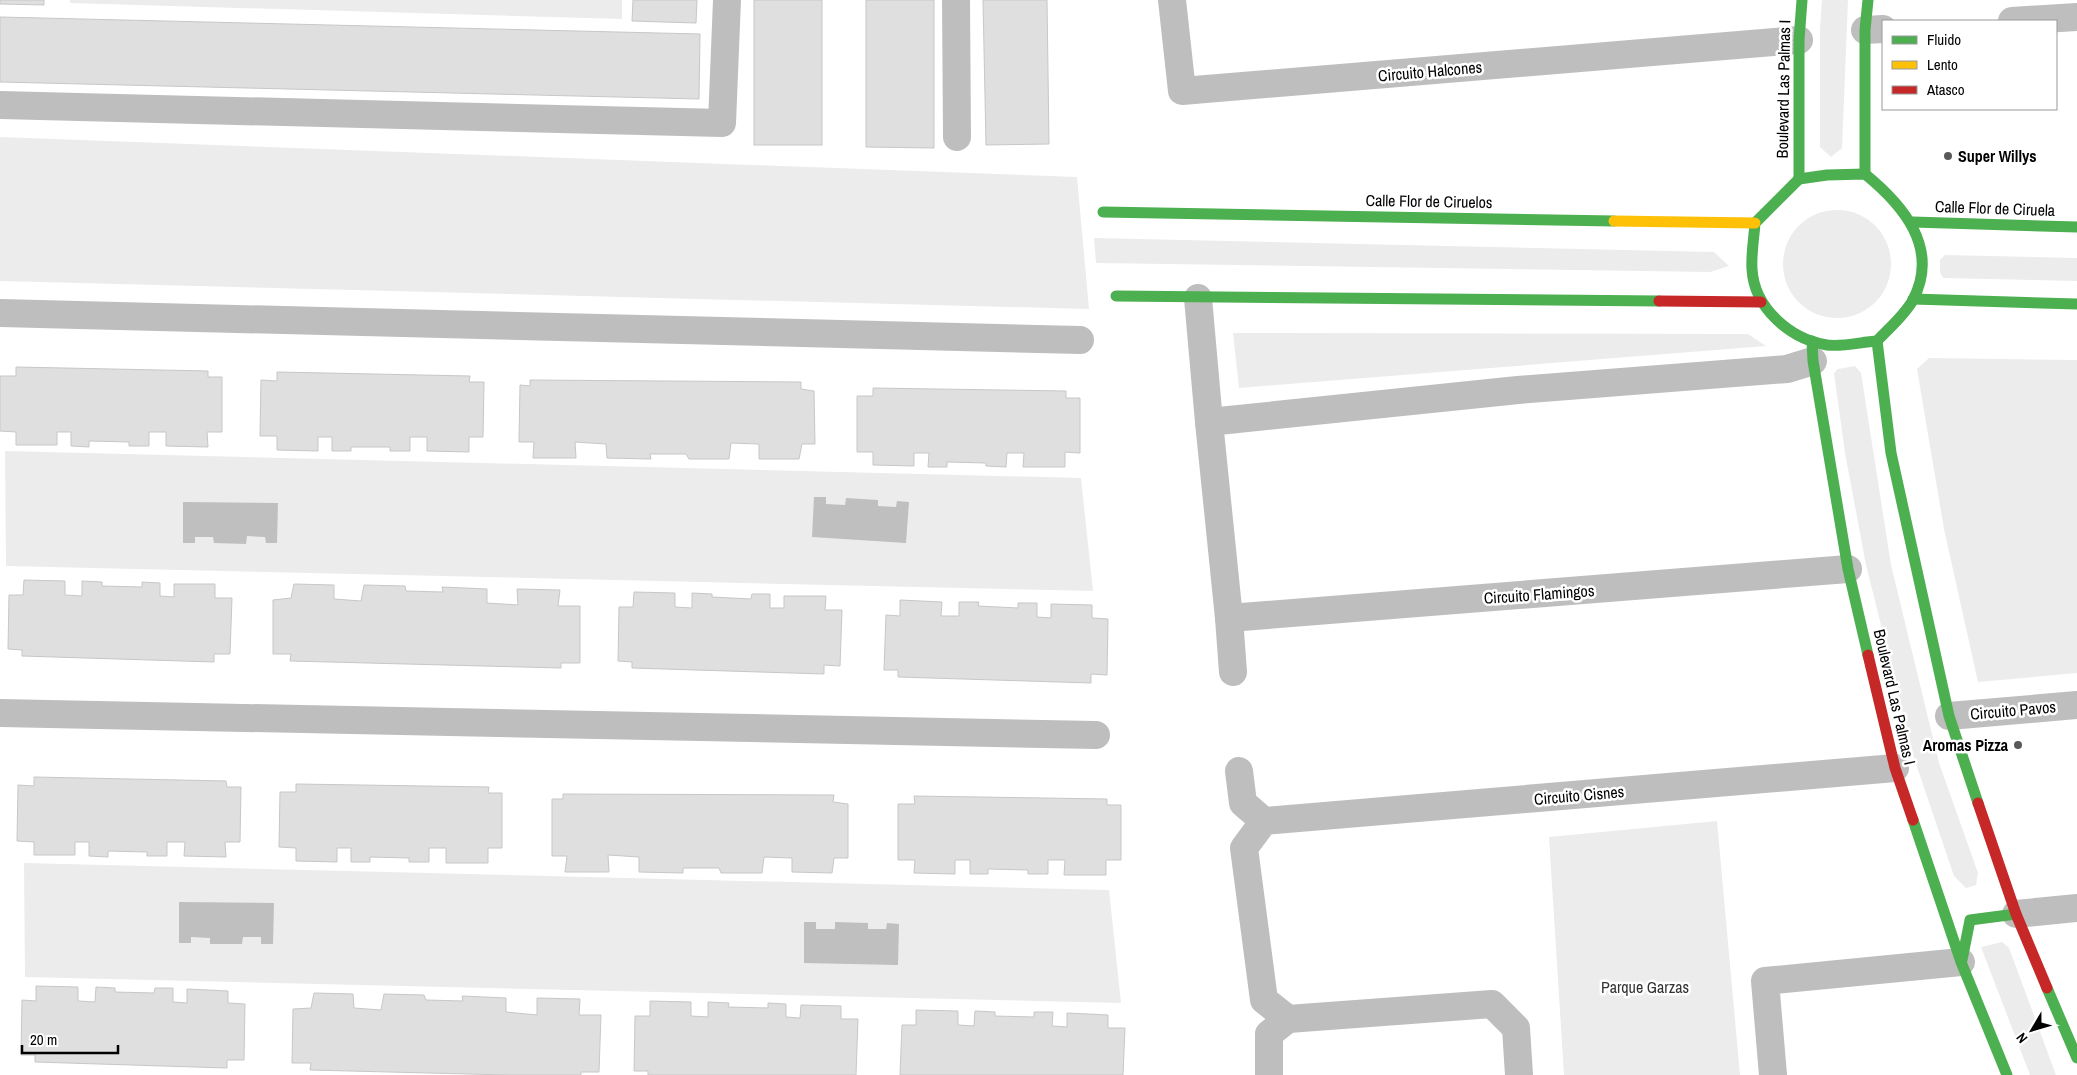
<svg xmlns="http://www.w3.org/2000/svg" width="2077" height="1075" font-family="'Archivo Narrow',sans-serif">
<rect width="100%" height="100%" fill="#fff"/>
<!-- green -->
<g fill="#ececec">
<path d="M70,0H622V19L70,3Z"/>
<path d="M1822,0H1848L1842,148L1831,157L1820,147V29Z"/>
<path d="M0,137L1077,177L1089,309L0,281Z"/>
<circle cx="1837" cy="264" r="54"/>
<path d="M1094,238L1714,252L1729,266L1710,272L1096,263Z"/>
<path d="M1945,255L2077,258V281L1943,278L1940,272V260Z"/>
<path d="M1233,333L1748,334L1766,346L1239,388Z"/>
<path d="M1929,358L2077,360V673L1978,682L1944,529L1917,369Z"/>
<path d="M1855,366L1861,373L1891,565L1939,763L1978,873L1976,885L1966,888L1954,876L1915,761L1866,565L1845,453L1834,373L1838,369Z"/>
<path d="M5,451L1081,478L1093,591L6,566Z"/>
<path d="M1717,821L1740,1075H1564L1549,837Z"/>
<path d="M24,863L1109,890L1121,1003L25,977Z"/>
<path d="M2002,942L2009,948L2056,1075H2030L1981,947Z"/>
</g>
<!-- water -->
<g fill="#bfbfbf">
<path d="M814,497H826V504L845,505L846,498L878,500V506L896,507L897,501L909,502L906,543L812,537Z"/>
<path d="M183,502L278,503L277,543H266L265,537L247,536L246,544L214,543L213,537H195V543H183Z"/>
<path d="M179,902L274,903L273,944H261V937H243L242,944H210V938L191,937V943H179Z"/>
<path d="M804,922H816V929H835V922L868,923V929H886L887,923L899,924L898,965L804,963Z"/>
</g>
<!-- building -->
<g fill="#dfdfdf" stroke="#c7c7c7">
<path d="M0,0H44V5L0,4Z"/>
<path d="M633,0H697L696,23L632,21Z"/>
<rect x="754" y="0" width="68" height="145"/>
<path d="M866,0H934V148L866,147Z"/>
<path d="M983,0H1047L1049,144L986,145Z"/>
<path d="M0,17L700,34L699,99L0,82Z"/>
<path d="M16,367L208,371V377H222V432H207L208,447L166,446V432H149V446H129V442L89,441V447L71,446V432H57V445H16V432L0,431V376H16Z"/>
<path d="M277,372L470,376L469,382H484L483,437H469V452L427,451V437H410V451H390V447H351V451H332V437H318V451L277,450V436H260L261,380L277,381Z"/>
<path d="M530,380L801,382V389L814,391L815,444H802L799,459H759V444L731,443L729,459H689L686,454H650L651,459L607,458L606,444L575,442L576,458H533L534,442H519L520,385L530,386Z"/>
<path d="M873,388L1066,391V398H1080V453L1065,452V467H1023L1024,453H1007L1006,467L986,466V463L947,462V467H928L929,453H914V466L873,465V452H857V396H873Z"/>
<path d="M24,580L65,581V595L82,596V581L102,582V586L142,587V582L160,583V596L174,597V584H215V598H232L230,654H214V662L22,656V650L8,649L9,595H23Z"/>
<path d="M294,584L334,585V599L361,601L364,585L405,586L406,591L443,592L442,587L487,589V603L518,605L517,589L560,590L558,606H580V663H561V668L290,661L291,654H273V600L291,598Z"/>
<path d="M634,592L675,593V607L692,608V593L712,594V597L751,599L752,594H770V608H784V596H826L825,610H842L840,666L824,665V674L632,668V662L618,661L619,607H633Z"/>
<path d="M900,600L942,602L941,616H959V602H979L978,606L1018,608V603H1037V617L1051,618V604L1092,605V618L1108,619L1107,675L1091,674V683L898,677V670H884L886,615L900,616Z"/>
<path d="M34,777L226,781L227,787H241L240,842H225L226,857L184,856L185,842H167V856H147V852L108,851V857L89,856V842H75V855H34V842L17,841L18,785L34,786Z"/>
<path d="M296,784L489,787L488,793H502V848H488V863H446V848H429V862H409V858L370,857V862H351V848H337V862L296,861V848L279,847L280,792H296Z"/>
<path d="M563,794L834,795L833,802L848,804V858H834L832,873L792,872V858L764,857L762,873H721L719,868H683V873L639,872V857L608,855L609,872H565L567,856H552V799H563Z"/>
<path d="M914,796L1107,799V805H1121V860H1106V875H1064L1065,860H1048V874H1028V870L988,869V874H970V860H955V874L914,873L915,860H898V804H915Z"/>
<path d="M36,986L78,987V1001L95,1002L96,987L115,988V992L154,993L155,988H173V1002L187,1003V989L228,991V1003L245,1004L244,1060H227V1068L35,1062V1055H21L22,1000L36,1001Z"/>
<path d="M314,993L353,994L354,1008L381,1010L384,994L424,995L426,1000L463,1001L462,996L506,998V1012L537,1015V998L580,999L579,1015H601L599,1072H581V1075H508L310,1070L311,1063H292L293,1009L311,1008Z"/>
<path d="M650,1001L691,1002V1016L708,1017V1002L729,1003L728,1007L768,1008V1003L786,1004V1017L800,1018L801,1005L841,1006V1019H858L856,1075H648V1071H634L635,1016H650Z"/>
<path d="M916,1010L958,1011V1025L974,1026L975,1011L995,1012V1016L1034,1017V1012H1053L1052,1026L1067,1027V1013L1108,1015V1028H1125L1123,1075H900L902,1025H916Z"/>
</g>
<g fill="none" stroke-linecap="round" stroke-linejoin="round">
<!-- street -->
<g stroke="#bebebe" stroke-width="28">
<path d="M956,0L957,137"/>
<path d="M1172,0L1182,91L1799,40"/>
<path d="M2012,21L2077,17"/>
<path d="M1865,30L1883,29"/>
<path d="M0,105L722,123L727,0"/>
<path d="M1198,298L1209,422"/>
<path d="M0,313L1080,340"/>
<path d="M1813,361L1787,369L1518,390L1209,422L1229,618L1848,569"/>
<path d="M1229,618L1233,672"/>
<path d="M0,713L1096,735"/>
<path d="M1949,716L2077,705"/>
<path d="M1239,771L1243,803L1264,821"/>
<path d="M2016,914L2077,908"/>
<path d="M1269,1075V1034L1288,1019"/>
<path d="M1519,1075L1516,1028L1492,1004L1288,1019L1264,1000L1244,848L1264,821L1895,768"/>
<path d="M1773,1075L1765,981L1961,962"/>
</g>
<!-- fast -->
<g stroke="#4caf50" stroke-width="11">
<path d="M1865,174C1903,205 1940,248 1913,300C1904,316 1889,328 1877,341C1861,342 1843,347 1827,345C1790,339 1754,308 1752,269C1751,254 1754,238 1755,223L1799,179L1827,175Z"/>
<path d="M1865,174V30L1868,0"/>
<path d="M1799,179V40L1802,0"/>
<path d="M1103,212L1614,221"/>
<path d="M1913,222L2077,227"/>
<path d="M1116,296L1659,301"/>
<path d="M1913,299L2077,304"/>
<path d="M1812,341L1813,361L1848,569L1868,655"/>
<path d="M1877,341L1891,453L1949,716L1978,803"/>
<path d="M1913,820L1961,962L2007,1075"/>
<path d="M1962,960L1970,920L2016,914"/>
<path d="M2047,988L2077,1058"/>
</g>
<!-- slow -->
<path stroke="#ffc107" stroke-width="11" d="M1614,221L1755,223"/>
<!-- jam -->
<g stroke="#c62828" stroke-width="11">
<path d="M1659,301L1761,302"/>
<path d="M1868,655L1895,768L1913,820"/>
<path d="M1978,803L2016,914L2047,988"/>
</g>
</g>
<!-- markers -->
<g fill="#595959" stroke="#fff" stroke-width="2">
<circle cx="1948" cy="156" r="5"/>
<circle cx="2018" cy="745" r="5"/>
</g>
<g text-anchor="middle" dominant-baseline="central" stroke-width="5" stroke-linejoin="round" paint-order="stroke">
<!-- street labels -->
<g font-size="16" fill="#000" stroke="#fff">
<text transform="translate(1430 71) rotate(-5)">Circuito Halcones</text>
<text transform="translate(1783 89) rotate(-89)">Boulevard Las Palmas I</text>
<text transform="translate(1429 201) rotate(1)">Calle Flor de Ciruelos</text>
<text transform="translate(1995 208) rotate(2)">Calle Flor de Ciruela</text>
<text transform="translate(1539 594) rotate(-4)">Circuito Flamingos</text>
<text transform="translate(1895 697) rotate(77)">Boulevard Las Palmas I</text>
<text transform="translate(2013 710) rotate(-5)">Circuito Pavos</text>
<text transform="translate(1579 795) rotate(-5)">Circuito Cisnes</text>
</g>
<!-- poi labels -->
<g font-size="16" font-weight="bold" fill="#000" stroke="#fff" text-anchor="start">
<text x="1958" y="156">Super Willys</text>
<text x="2008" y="745" text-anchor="end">Aromas Pizza</text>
</g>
<!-- park labels -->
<g font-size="16" fill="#333" stroke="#fff">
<text x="1645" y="987">Parque Garzas</text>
</g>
</g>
<!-- legend -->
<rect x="1882" y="20" width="175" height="90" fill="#ffffff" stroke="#999999"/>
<rect x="1892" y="36" width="25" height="8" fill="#4caf50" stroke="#999999"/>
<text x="1927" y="45" font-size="15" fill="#000000">Fluido</text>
<rect x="1892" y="61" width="25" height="8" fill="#ffc107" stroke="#999999"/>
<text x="1927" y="70" font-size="15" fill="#000000">Lento</text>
<rect x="1892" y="86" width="25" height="8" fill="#c62828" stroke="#999999"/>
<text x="1927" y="95" font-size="15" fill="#000000">Atasco</text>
<!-- north arrow -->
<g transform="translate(2032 1030) rotate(232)" stroke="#ffffff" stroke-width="4" paint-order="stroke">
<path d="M0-4L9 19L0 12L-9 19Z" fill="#000000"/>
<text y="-8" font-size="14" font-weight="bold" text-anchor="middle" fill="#000000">N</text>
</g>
<!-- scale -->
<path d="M22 1045v8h96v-8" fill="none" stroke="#000000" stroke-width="2.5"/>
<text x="30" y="1045" font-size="15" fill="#000000" stroke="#ffffff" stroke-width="4" paint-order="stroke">20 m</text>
</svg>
